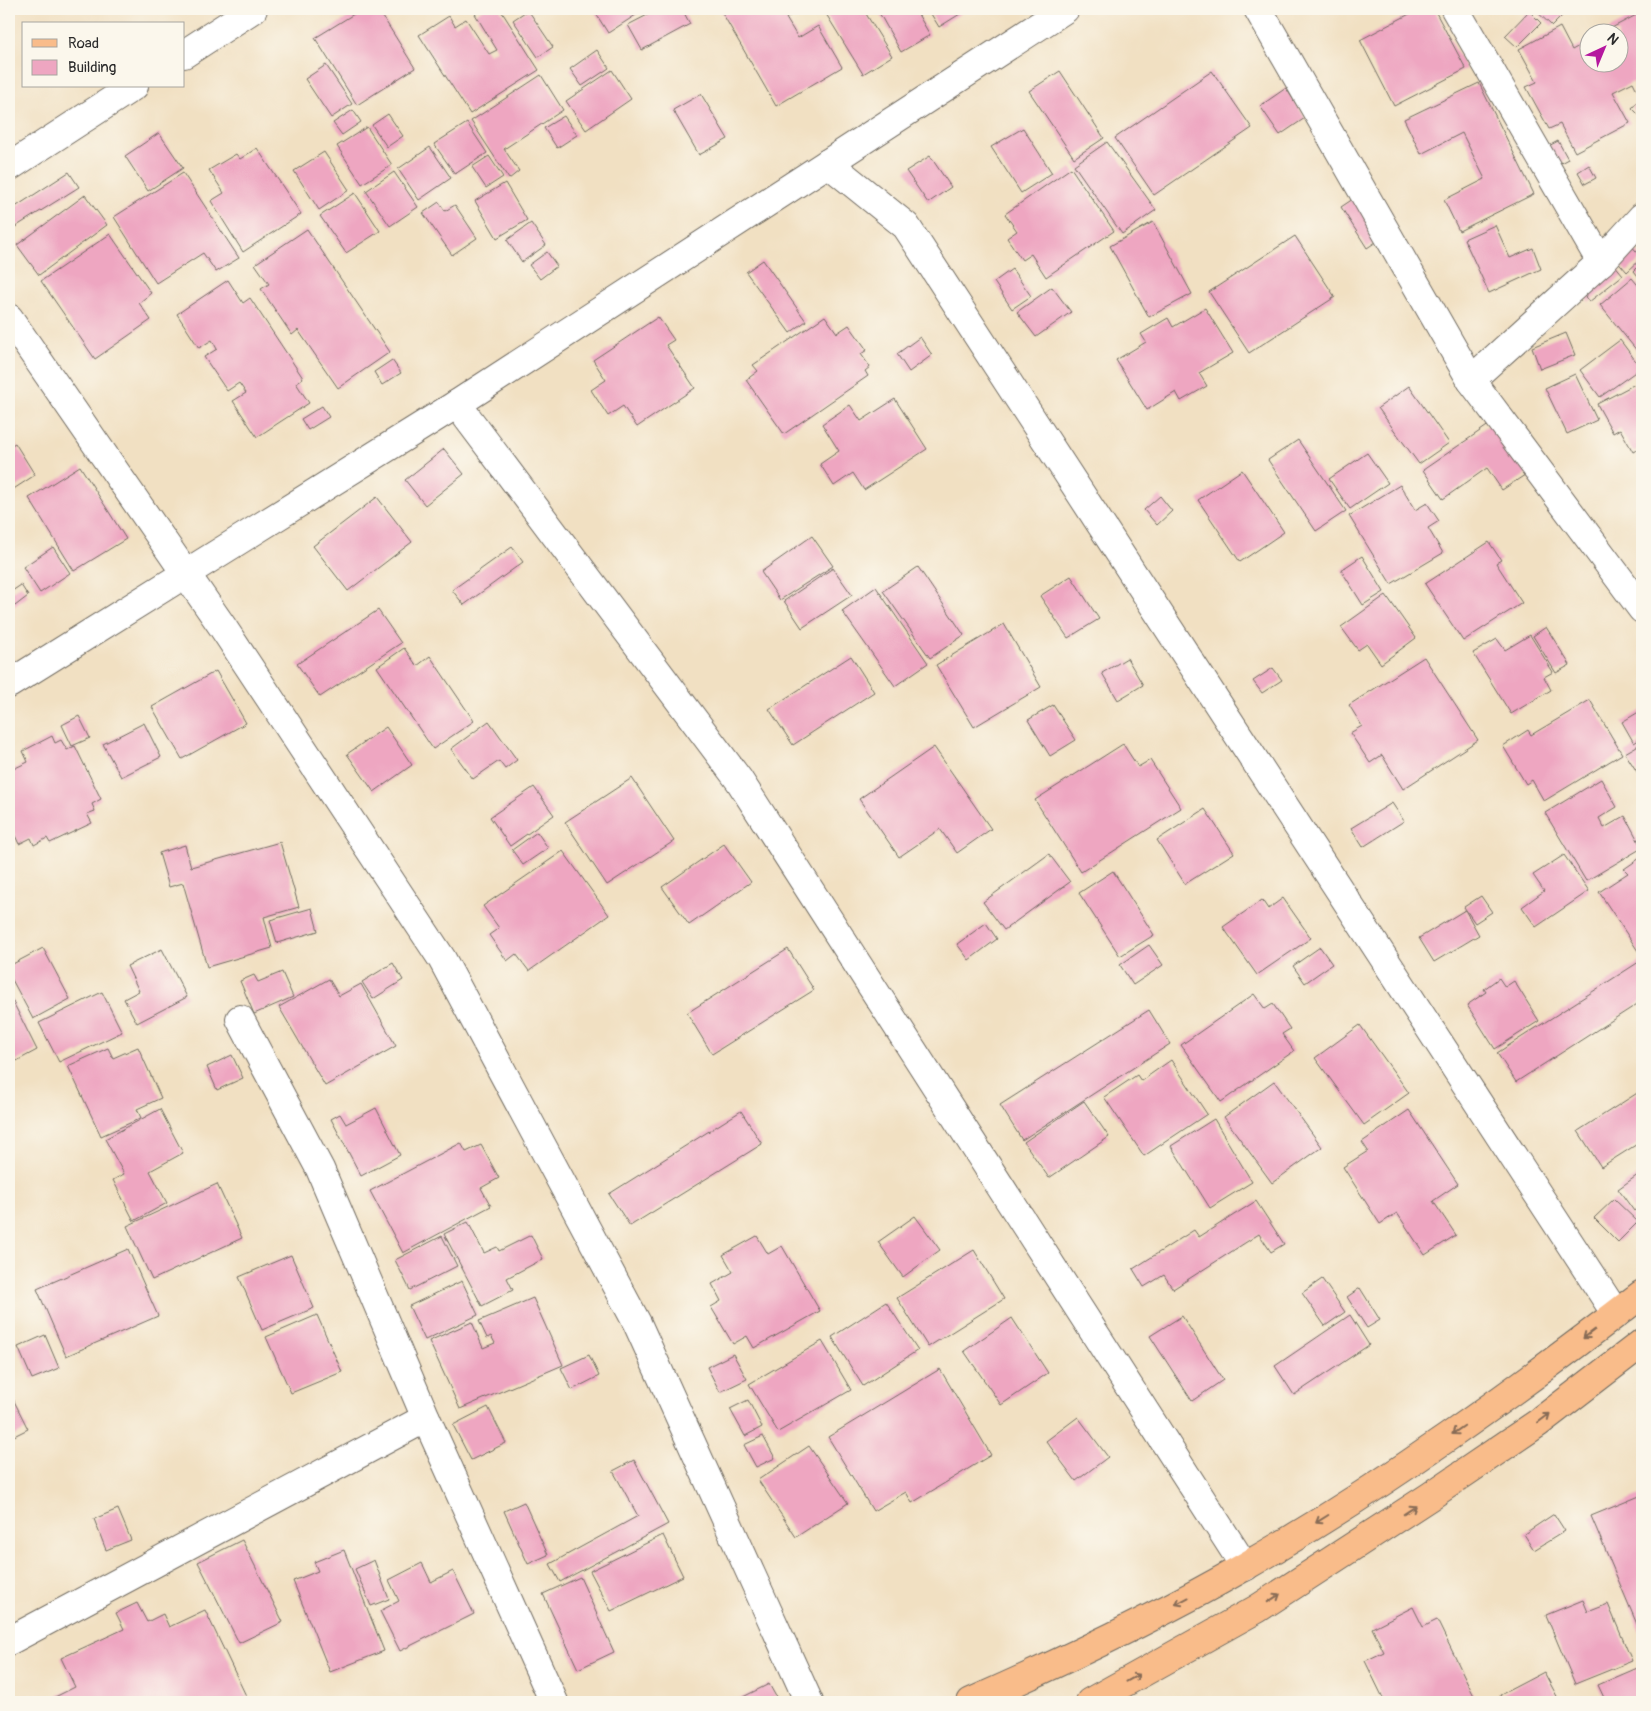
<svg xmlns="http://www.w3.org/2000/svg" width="1651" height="1711" font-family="Pangolin,sans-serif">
<rect width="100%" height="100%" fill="#fbf7ec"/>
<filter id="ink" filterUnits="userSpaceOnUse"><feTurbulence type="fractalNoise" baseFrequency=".02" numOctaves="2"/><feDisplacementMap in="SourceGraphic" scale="10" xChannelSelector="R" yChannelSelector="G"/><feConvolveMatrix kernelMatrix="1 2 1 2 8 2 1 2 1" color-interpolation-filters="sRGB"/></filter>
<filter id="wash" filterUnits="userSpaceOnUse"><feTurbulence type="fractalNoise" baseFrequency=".0096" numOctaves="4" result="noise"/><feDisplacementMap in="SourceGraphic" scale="20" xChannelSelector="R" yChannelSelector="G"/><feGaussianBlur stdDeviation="1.12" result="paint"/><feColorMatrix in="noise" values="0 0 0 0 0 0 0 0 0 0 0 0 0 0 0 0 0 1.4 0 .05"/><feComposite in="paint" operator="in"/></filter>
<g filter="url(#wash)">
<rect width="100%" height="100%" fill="#f1e0c2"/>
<g id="blocks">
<!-- building -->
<g fill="#eea6c1">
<path d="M362,9H378L415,68L357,105L315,38Z"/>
<path d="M483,9H500L539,70L470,114L419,35L449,16L455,26L466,19L489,54L497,50L475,14Z"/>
<path d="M593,9H640L642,11L608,33Z"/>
<path d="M659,9H682L690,24L642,50L628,25Z"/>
<path d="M720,9H802L786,18L798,38L818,26L842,67L776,106Z"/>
<path d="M823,9H863L892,56L863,74Z"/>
<path d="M877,9H915L930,35L901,52Z"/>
<path d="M928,9H968L939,27Z"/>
<path d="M1419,9H1434L1466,69L1394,106L1360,40Z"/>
<path d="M1534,9H1569L1552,26Z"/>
<path d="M528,10L553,47L538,57L513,20Z"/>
<path d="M1529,11L1541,23L1517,47L1505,36Z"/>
<path d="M1642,12V87L1637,90L1633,82L1613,92L1630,123L1575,152L1560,124L1549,129L1526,87L1537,82L1519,49L1560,27L1572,50L1588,41V62H1618V32H1604Z"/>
<path d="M597,50L609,68L582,86L570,69Z"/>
<path d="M326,65L352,104L331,118L305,79Z"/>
<path d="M612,70L631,99L586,130L566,101Z"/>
<path d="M1060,71L1104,138L1074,158L1029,91Z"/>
<path d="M1212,71L1252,128L1154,195L1115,138Z"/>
<path d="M541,75L563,110L504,149L519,171L509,179L471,121Z"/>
<path d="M1479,83L1534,194L1459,231L1444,200L1485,179L1462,133L1421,154L1404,119Z"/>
<path d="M1286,88L1305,118L1280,135L1260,106Z"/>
<path d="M701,94L728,139L699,155L673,110Z"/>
<path d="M1642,97V118L1632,108Z"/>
<path d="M353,110L361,122L342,135L333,123Z"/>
<path d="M388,114L403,136L387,147L372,125Z"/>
<path d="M564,116L577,135L557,148L544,128Z"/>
<path d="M467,123L487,153L455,174L434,144Z"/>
<path d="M367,127L392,165L362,184L337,146Z"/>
<path d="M1023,128L1052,173L1021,193L991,147Z"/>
<path d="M159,133L183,168L148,191L125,156Z"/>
<path d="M1558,141L1568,159L1553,167L1543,149Z"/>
<path d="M1107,142L1156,210L1122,234L1074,165Z"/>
<path d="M430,147L451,178L419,200L398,169Z"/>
<path d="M257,148L301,214L243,252L211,201L224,193L209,170L236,154L240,159Z"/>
<path d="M324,152L349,190L319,210L294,171Z"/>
<path d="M489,156L503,177L486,188L472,167Z"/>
<path d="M930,156L951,187L928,203L906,171Z"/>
<path d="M1589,165L1596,178L1585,184L1578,172Z"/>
<path d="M1071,168L1114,231L1046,277L1031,254L1022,260L1007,238L1017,231L1005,214Z"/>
<path d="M69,172L79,187L12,229L9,225V211Z"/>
<path d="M394,172L418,207L390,226L366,191Z"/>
<path d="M183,173L239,258L216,272L203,253L156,283L114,217Z"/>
<path d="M505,183L527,220L497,238L475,201Z"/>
<path d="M355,193L380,231L346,253L320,216Z"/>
<path d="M85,195L107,225L39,275L17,245Z"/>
<path d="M1356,197L1382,238L1367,248L1341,207Z"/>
<path d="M439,202L445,211L455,205L477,238L452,255L423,213Z"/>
<path d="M1153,222L1192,294L1149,317L1110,246Z"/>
<path d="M531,223L546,245L522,262L507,240Z"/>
<path d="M1495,225L1510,258L1533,248L1541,269L1489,293L1464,239Z"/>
<path d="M307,229L390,352L338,388L298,330L292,335L261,289L269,284L255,264Z"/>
<path d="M110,234L151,293L139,303L151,320L95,359L41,281Z"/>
<path d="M1295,236L1335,297L1249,353L1209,292Z"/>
<path d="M1630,244L1642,258L1627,272L1615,258Z"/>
<path d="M547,252L557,266L540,279L529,265Z"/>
<path d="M763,260L806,321L790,333L746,272Z"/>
<path d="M1642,263V281L1634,271Z"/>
<path d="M1614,264L1623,275L1589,302L1580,290Z"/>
<path d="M1012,269L1031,296L1012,309L994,282Z"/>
<path d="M1632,278L1642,290V357L1600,305Z"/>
<path d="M228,280L243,303L250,298L303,378L296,383L309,403L257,437L233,401L246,393L239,383L227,391L204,357L217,349L212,340L199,348L177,314Z"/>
<path d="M1052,287L1071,312L1036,337L1017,312Z"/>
<path d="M1205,308L1233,353L1199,373L1207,386L1181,401L1176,392L1147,410L1116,360L1146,342L1141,334L1168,318L1173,327Z"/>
<path d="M825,316L837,333L849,325L867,350L861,354L870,367L865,371L868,376L784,434L746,380L758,371L753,365Z"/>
<path d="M658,317L674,340L666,345L695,388L637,427L623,406L608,416L591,390L606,380L593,360Z"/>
<path d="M1566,333L1575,355L1540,369L1532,347Z"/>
<path d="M920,337L932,355L909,372L897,354Z"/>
<path d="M1620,340L1641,368L1600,397L1580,370Z"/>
<path d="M392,360L401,373L382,385L374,372Z"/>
<path d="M1575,374L1597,420L1567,434L1545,388Z"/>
<path d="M1637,383L1642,393V447L1633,452L1620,429L1613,433L1597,404Z"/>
<path d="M1409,386L1449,443L1419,464L1378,408Z"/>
<path d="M895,399L927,449L864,490L853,473L834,486L820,464L839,451L822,424L850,405L861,421Z"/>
<path d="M322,406L329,417L308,430L301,419Z"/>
<path d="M1496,420L1531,471L1502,490L1487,468L1443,499L1423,470Z"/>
<path d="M1298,440L1346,511L1316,531L1268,460Z"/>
<path d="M15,443L35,475L9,492V444L10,446Z"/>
<path d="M444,449L464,474L425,505L405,480Z"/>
<path d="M1367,453L1388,483L1350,509L1329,479Z"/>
<path d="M80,466L126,539L74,571L29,498Z"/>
<path d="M1242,470L1284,532L1240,562L1198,500Z"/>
<path d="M1400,485L1415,510L1427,503L1439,521L1428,528L1443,553L1391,584L1349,516Z"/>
<path d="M1160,496L1172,511L1157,525L1144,510Z"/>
<path d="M377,497L412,542L348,591L313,546Z"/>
<path d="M812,536L833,566L780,600L761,572Z"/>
<path d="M1489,542L1501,560L1496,563L1522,603L1463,641L1425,584Z"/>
<path d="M53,547L70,573L40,593L23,567Z"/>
<path d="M512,547L523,562L464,605L452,590Z"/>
<path d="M1362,556L1384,592L1363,605L1341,570Z"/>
<path d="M918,567L964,635L930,658L883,591Z"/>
<path d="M833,568L852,595L802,628L784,601Z"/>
<path d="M1071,576L1099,619L1068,638L1040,596Z"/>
<path d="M21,585L28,596L15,606L9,598V593Z"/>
<path d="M876,587L928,663L895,686L842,611Z"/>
<path d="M1386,595L1416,638L1381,664L1367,644L1358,650L1341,627Z"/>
<path d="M378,610L401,643L320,697L297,664Z"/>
<path d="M1004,624L1041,687L974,727L936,665Z"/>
<path d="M1546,627L1570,665L1556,673L1533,636Z"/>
<path d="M1530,635L1553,672L1544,677L1551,690L1511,714L1473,653L1497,639L1505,650Z"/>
<path d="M404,648L417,666L430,656L474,721L433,749L377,667Z"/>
<path d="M851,656L874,692L793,745L769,709Z"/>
<path d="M1424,657L1478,740L1403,789L1382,755L1370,763L1350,733L1362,726L1349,705Z"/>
<path d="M1127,658L1143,685L1118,700L1102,673Z"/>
<path d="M1273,668L1282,680L1262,693L1253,681Z"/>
<path d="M216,671L246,723L182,759L152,707Z"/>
<path d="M1590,700L1622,754L1544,801L1532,780L1526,784L1503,746L1528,730L1531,735Z"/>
<path d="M1053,705L1076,740L1050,756L1028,720Z"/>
<path d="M1642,710V738L1634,743L1622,722Z"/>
<path d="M79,716L90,738L72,746L62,725Z"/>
<path d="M489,721L517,760L505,769L499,761L473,779L451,749Z"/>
<path d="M144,723L161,757L121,777L103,744Z"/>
<path d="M386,727L412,765L374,792L347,754Z"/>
<path d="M52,736L55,743L61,740L67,750L75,746L101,799L92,804L95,811L87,814L92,823L50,843L47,838L34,845L31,838L19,844L9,823V771L28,762L23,751Z"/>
<path d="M1642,743V773L1639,775L1625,753Z"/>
<path d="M1123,744L1138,767L1150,760L1181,808L1081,872L1035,800Z"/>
<path d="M934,747L991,829L957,853L940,829L899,857L859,799Z"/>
<path d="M632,778L674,841L607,885L565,822Z"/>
<path d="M1601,779L1617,807L1599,818L1604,828L1625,816L1642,848L1586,881L1545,813Z"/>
<path d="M534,787L554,815L510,846L490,817Z"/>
<path d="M1392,803L1404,821L1363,847L1351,828Z"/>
<path d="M1205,809L1234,853L1185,884L1157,840Z"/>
<path d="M537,832L548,848L523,865L512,850Z"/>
<path d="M280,842L299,907L264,917L272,948L207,967L183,883L169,887L159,853L185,845L191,867Z"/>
<path d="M724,844L751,882L689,925L662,887Z"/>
<path d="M563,851L609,915L529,971L516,954L507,961L489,935L499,928L483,906Z"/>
<path d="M1049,854L1070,882L1004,930L983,902Z"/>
<path d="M1564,855L1589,891L1536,927L1522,907L1544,891L1533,875Z"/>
<path d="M1640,858L1642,860V953L1640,954L1599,892L1628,873L1624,869Z"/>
<path d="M1113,871L1154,935L1120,956L1079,893Z"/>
<path d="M1481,896L1492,912L1475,923L1464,907Z"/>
<path d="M1283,898L1311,938L1257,975L1223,927L1262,900L1268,909Z"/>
<path d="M312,908L318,931L277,943L270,920Z"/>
<path d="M1465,910L1479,935L1434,962L1419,938Z"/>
<path d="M986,923L997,939L969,960L957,944Z"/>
<path d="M1149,945L1163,965L1133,985L1120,965Z"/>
<path d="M1320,947L1332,964L1305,983L1293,966Z"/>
<path d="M43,948L70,999L33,1019L9,974V966Z"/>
<path d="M162,949L187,997L137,1023L124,999L139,991L127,966Z"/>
<path d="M788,949L814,990L712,1054L687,1013Z"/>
<path d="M1642,960V1001L1516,1082L1497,1053Z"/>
<path d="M393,963L403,980L373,999L362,982Z"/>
<path d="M282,972L293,997L254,1014L240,981L254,975L258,982Z"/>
<path d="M1499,978L1505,987L1514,981L1539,1021L1495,1049L1467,1005L1486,992L1484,989Z"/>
<path d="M329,979L339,996L361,984L396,1046L325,1086L279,1007Z"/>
<path d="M102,992L122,1032L59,1062L39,1023Z"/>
<path d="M9,994L37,1050L9,1065Z"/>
<path d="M1254,994L1265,1009L1273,1004L1290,1029L1282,1034L1294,1051L1221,1102L1181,1045Z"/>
<path d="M1149,1010L1170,1044L1022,1140L1000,1105Z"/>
<path d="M1360,1025L1409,1093L1364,1125L1315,1058Z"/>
<path d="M138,1047L161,1098L137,1109L141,1118L101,1136L68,1066L108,1048L113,1058Z"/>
<path d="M232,1055L243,1078L217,1090L207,1067Z"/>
<path d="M1171,1060L1207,1114L1144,1156L1104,1097L1137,1075L1141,1081Z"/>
<path d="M1274,1081L1322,1147L1272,1183L1224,1117Z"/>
<path d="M1642,1090V1141L1601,1167L1578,1131Z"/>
<path d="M1084,1101L1109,1137L1049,1178L1024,1142Z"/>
<path d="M376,1108L400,1155L361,1176L331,1119L340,1114L346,1124Z"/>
<path d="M160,1109L183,1153L150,1171L167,1203L134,1221L113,1180L124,1174L105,1139Z"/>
<path d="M1409,1110L1458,1184L1433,1201L1456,1235L1425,1255L1397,1213L1380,1224L1343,1167L1368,1151L1362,1142Z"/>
<path d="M741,1111L762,1144L630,1226L609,1194Z"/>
<path d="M1214,1119L1252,1182L1210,1208L1171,1146Z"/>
<path d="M461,1143L466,1152L481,1145L499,1178L481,1188L491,1206L403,1253L370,1191Z"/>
<path d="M1642,1172V1204L1634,1211L1618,1189Z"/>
<path d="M217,1184L242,1238L152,1280L127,1226Z"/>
<path d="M1614,1199L1638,1222L1618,1242L1594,1218Z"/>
<path d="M1256,1201L1284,1244L1271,1252L1259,1234L1173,1289L1164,1275L1144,1287L1133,1269L1194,1230L1199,1237Z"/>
<path d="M915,1216L940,1250L903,1277L878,1242Z"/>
<path d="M468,1222L484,1253L497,1247L499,1251L531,1235L543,1259L507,1278L513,1290L482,1306L444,1234Z"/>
<path d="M442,1236L457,1266L410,1290L395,1260Z"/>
<path d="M757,1236L768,1254L782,1246L820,1311L754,1348L747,1336L733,1344L711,1307L721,1301L712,1284L733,1272L723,1255Z"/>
<path d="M128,1249L158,1316L66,1356L37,1289Z"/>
<path d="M974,1250L1004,1299L928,1347L897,1298Z"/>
<path d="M291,1255L314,1308L262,1330L239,1277Z"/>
<path d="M1322,1279L1345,1312L1325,1326L1302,1293Z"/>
<path d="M462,1281L478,1315L425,1340L409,1306Z"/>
<path d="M1360,1288L1380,1320L1367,1328L1347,1297Z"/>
<path d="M533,1298L563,1365L460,1409L429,1341L472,1322L483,1348L495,1343L491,1336L487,1338L479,1321Z"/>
<path d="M886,1302L918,1350L863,1386L832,1337Z"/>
<path d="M317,1315L342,1372L291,1393L266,1337Z"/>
<path d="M1350,1315L1369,1345L1294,1395L1275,1366Z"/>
<path d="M1182,1316L1223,1380L1192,1401L1150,1336Z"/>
<path d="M1012,1318L1048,1373L1001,1405L964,1351Z"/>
<path d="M45,1335L59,1368L32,1379L18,1347Z"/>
<path d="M822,1341L851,1390L778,1432L749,1384Z"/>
<path d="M733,1354L747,1379L720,1392L707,1367Z"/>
<path d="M589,1355L599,1376L572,1390L561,1368Z"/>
<path d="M940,1369L991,1455L912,1503L906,1492L873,1511L828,1437Z"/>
<path d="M11,1395L28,1429L10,1438L9,1396Z"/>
<path d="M748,1400L762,1427L745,1436L730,1409Z"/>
<path d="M488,1407L506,1443L471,1460L453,1425Z"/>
<path d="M1078,1417L1108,1457L1076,1481L1046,1441Z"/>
<path d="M763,1436L775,1458L756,1467L744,1445Z"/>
<path d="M809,1446L848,1503L796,1537L758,1480Z"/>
<path d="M634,1460L668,1524L560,1582L550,1564L638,1516L613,1471Z"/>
<path d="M1642,1495V1636L1591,1516Z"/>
<path d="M524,1502L548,1555L528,1564L504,1511Z"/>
<path d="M118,1509L131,1540L106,1550L94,1519Z"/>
<path d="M1554,1514L1565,1531L1534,1550L1524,1534Z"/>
<path d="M663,1535L683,1576L611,1611L590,1571Z"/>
<path d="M242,1540L283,1622L239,1643L198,1562Z"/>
<path d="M344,1550L384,1651L330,1672L293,1581L318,1571L314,1562Z"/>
<path d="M374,1560L389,1599L371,1606L355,1569Z"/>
<path d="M422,1563L431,1582L453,1571L474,1614L400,1651L380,1611L399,1601L389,1580Z"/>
<path d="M580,1577L614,1652L578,1669L543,1594Z"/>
<path d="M1583,1600L1588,1612L1608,1604L1632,1661L1575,1684L1546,1615Z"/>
<path d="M137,1603L147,1622L163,1614L169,1627L205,1610L249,1702H55L53,1698L75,1687L61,1658L124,1629L116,1613Z"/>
<path d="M1413,1607L1423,1627L1437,1620L1477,1702H1385L1365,1661L1384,1652L1372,1628Z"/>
<path d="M1642,1666V1702H1606L1598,1685Z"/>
<path d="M1544,1672L1560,1702H1503L1500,1695Z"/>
<path d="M769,1684L779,1702H733Z"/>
</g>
</g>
</g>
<g filter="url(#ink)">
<use href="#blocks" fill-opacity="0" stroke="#706a60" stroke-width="1"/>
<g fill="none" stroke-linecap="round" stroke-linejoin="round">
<defs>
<g id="minor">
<path d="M1258,9L1471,380L1642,609"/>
<path d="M1455,9L1601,262"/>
<path d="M184,54L253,9"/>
<path d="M828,163L906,226L1616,1314"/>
<path d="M9,167L134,86"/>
<path d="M9,318L222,626L442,959L637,1323L809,1702"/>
<path d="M1471,380L1601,262L1642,217"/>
<path d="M457,404L739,780L1245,1567"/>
<path d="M9,684L457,404L1065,9"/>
<path d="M240,1019L320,1169L426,1418L554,1702"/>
<path d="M9,1641L426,1418"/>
</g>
<g id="major">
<path d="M971,1702C1064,1661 1156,1618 1244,1567C1384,1487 1515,1392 1642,1294"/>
<path d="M1090,1702L1257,1609L1429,1497L1538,1423L1642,1343"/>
</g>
</defs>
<!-- minor casing -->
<use href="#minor" stroke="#706a60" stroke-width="30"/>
<!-- major casing -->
<use href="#major" stroke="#706a60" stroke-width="30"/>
<!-- minor -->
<use href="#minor" stroke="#fff" stroke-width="28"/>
<!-- major -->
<use href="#major" stroke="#f9bc8a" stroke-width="28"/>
</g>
<!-- one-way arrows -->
<defs><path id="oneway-shaft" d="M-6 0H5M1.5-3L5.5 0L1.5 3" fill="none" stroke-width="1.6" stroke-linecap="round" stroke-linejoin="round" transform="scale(1.25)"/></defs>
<g stroke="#886c56">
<use href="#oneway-shaft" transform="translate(1589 1334) rotate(143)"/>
<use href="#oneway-shaft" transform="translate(1544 1418) rotate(-37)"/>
<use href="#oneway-shaft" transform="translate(1458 1430) rotate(145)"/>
<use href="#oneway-shaft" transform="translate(1410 1510) rotate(-33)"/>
<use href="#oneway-shaft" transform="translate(1322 1519) rotate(148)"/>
<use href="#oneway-shaft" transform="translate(1274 1598) rotate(-33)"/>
<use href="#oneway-shaft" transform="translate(1182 1601) rotate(152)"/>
<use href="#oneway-shaft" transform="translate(1133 1678) rotate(-29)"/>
</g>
</g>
<!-- margin -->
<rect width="1651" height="1711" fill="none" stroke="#fbf7ec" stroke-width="30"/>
<!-- legend -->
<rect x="22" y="22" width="162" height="65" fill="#fbf7ec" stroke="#a8a59f"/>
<rect x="32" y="39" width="25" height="8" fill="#f9bc8a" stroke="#a8a59f"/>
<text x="68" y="48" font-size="15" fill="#2b2b2b">Road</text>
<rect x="32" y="60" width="25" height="15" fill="#eea6c1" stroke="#a8a59f"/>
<text x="68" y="72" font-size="15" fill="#2b2b2b">Building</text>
<!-- north arrow -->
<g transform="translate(1604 48) rotate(44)"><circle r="24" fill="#fbf7ec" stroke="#a8a59f"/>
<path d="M0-4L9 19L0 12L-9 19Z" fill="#b5179e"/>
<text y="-8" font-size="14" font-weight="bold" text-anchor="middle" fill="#2b2b2b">N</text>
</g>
</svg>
